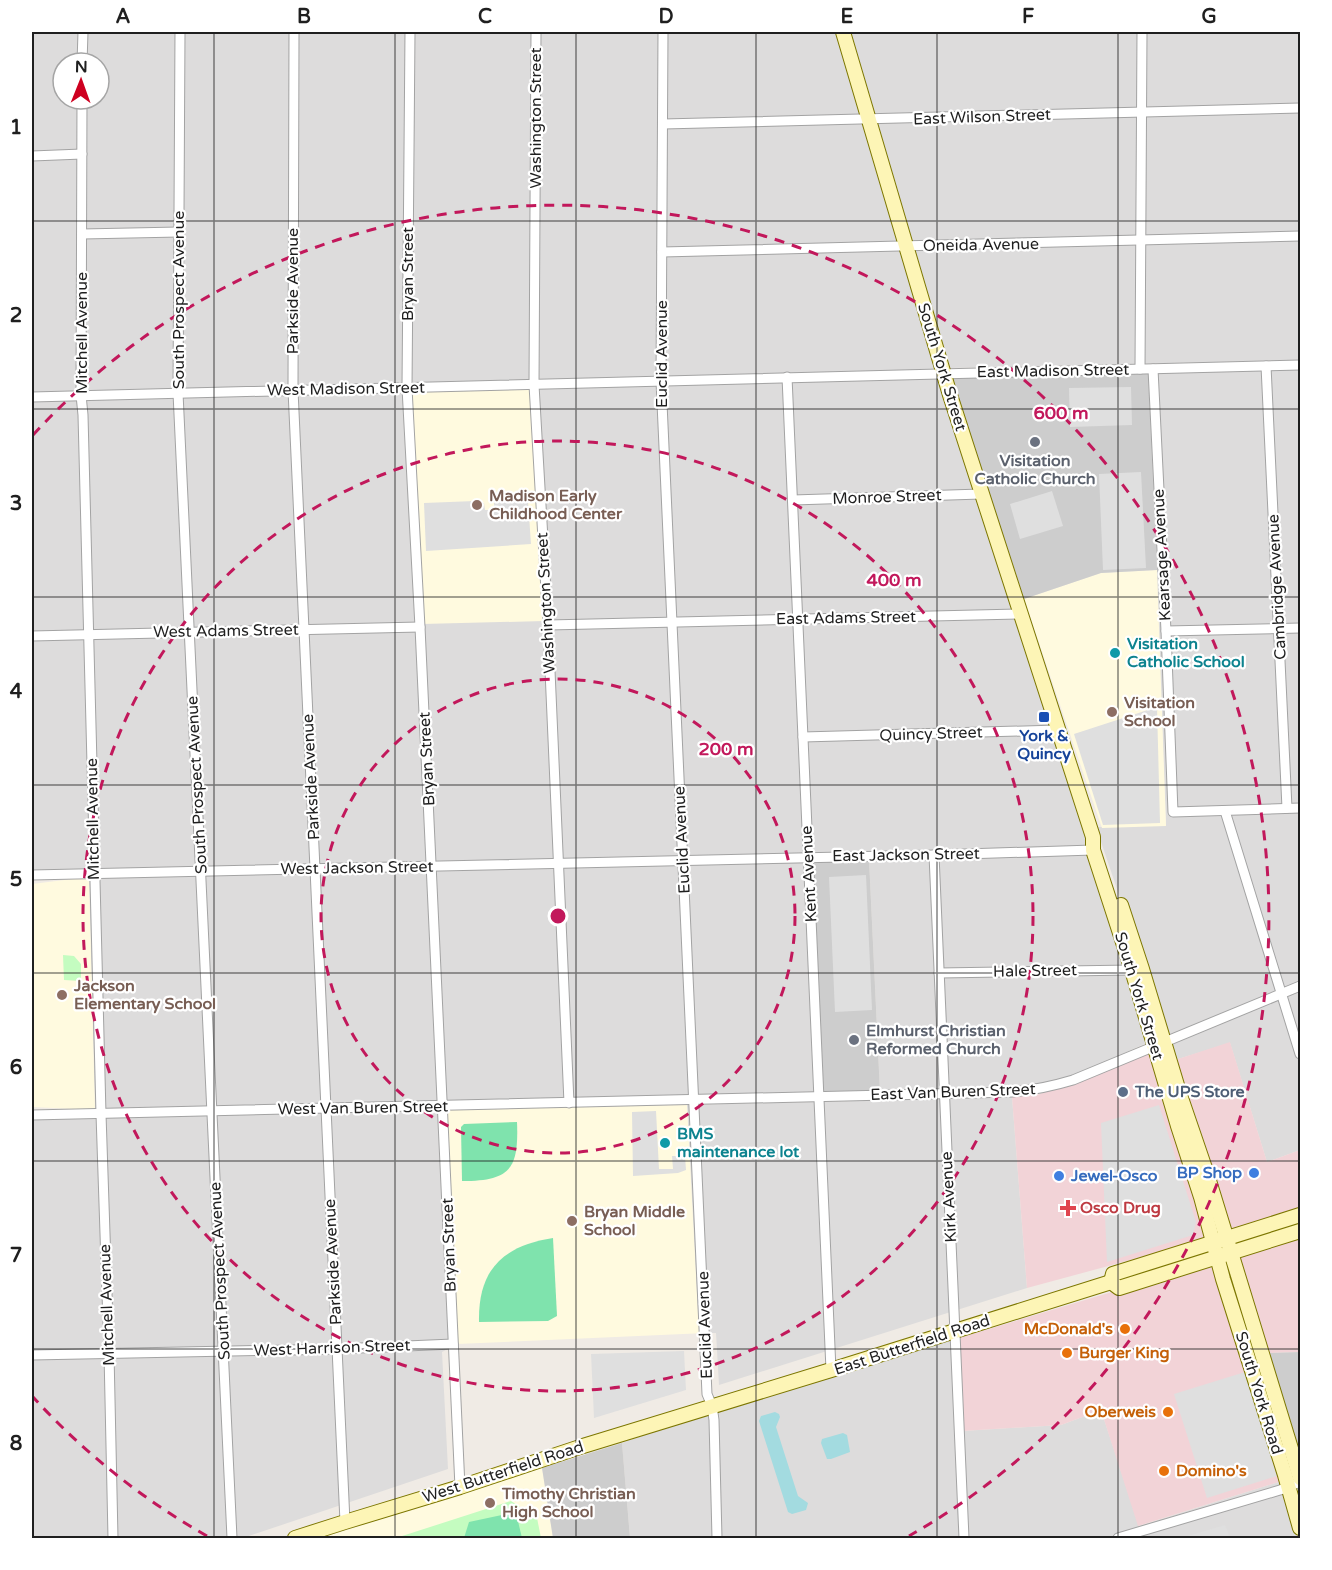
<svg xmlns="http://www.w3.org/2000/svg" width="1332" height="1570" font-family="'Varela Round',sans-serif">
<rect width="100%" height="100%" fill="#f0ebe5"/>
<!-- residential -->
<g fill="#dddcdc" fill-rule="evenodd">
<path d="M32,32H837L1091,846L32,872ZM63,63H99V99H63Z"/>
<path d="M851,32H1300V360L950,368Z"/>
<path d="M1300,368V1150L1267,1162L1230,1043L1175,1060L1096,827L1166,825L1148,371Z"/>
<path d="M1092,852L1151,1041L1075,1075L1047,1084L1018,1088L880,1092L869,859Z"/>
<path d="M812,860L823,1092L95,1110L89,877Z"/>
<path d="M1012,1097L1027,1288L719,1385L716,1333H699L687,1105Z"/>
<path d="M447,1109L457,1344L442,1352L448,1469L243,1538H32V1120Z"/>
<path d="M958,1337L962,1431L1061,1425L1101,1410L1139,1526L1285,1480L1300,1538H630L622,1443L716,1409Z"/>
</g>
<!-- commercial -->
<g fill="#f2d3d7">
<path d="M1230,1042L1267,1162L1300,1150V1211L1230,1232L1175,1060Z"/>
<path d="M1151,1052L1208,1239L1027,1288L1012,1097L1036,1095L1063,1087Z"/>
<path d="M1300,1235V1352L1266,1353L1237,1256Z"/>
<path d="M1215,1261L1285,1480L1138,1526L1101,1410L1061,1425L962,1431L959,1338Z"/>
</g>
<!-- education -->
<g fill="#fffadf">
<path d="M530,388L544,621L422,624L411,390Z"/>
<path d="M1157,570L1166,826L1102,828L1024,599L1101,573Z"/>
<path d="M89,877L95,1110L32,1107V884Z"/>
<path d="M687,1105L699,1333H706L457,1344L447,1109Z"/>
<path d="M542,1468L553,1538H321Z"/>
</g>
<!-- religious -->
<g fill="#cdcdcd">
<path d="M1148,371L1157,570L1101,573L1024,599L952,378Z"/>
<path d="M869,859L880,1092H823L812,860Z"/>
<path d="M1300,1352V1460L1266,1353Z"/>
<path d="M622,1443L630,1538H553L542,1468Z"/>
</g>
<!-- park -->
<g fill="#c4fcc0">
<path d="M63,955L74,956L81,964V981L64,980Z"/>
<path d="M511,1501L537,1518L541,1538H400L399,1537Z"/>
</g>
<!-- pitch -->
<g fill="#7fe3ad">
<path d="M517,1122C519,1169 510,1181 462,1181L461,1127L464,1124Z"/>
<path d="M553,1238L557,1316L548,1321L479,1322C478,1269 503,1246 553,1238Z"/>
<path d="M511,1513L517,1517L522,1538H464L469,1522Z"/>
</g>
<!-- parking -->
<g fill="#dfdfdf">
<path d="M1131,387L1132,425L1070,427L1069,388Z"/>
<path d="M1141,472L1146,568L1103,570L1099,474Z"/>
<path d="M1052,491L1063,526L1020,539L1010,504Z"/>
<path d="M475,501L476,503H484L485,510H494V502L528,501L531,544L426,551L424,503Z"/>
<path d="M1157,707L1160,823L1103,825L1074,734Z"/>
<path d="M866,875L872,1010L835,1012L829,877Z"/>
<path d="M1159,1105L1196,1222L1193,1235L1107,1262L1101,1123Z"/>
<path d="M656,1111L659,1169H673L672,1156H685L686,1170L678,1173L633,1176L632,1112Z"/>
<path d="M684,1351L686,1390L594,1418L591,1354Z"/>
<path d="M1245,1372L1277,1476L1207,1498L1174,1394Z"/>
<path d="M1225,1525L1230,1538H1181Z"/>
</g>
<!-- water -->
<g fill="#a3dbe0">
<path d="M775,1412L779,1414L780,1417L776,1427L798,1496L808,1503L806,1510L792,1514L788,1512L759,1421L761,1416Z"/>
<path d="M843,1433L847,1435L850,1452L831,1459H827L821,1443L822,1439Z"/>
</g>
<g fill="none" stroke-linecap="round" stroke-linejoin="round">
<defs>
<g id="minor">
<path d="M180,32L178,393L232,1538"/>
<path d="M294,32L293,390L345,1522"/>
<path d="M410,32L407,388L420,627L460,1487"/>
<path d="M536,32L534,385L548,625L569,1103"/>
<path d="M663,32L661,381L707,1394L712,1406L714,1420L717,1538"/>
<path d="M82,63L83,32"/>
<path d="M82,99L81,395L83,415L101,1114L109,1353L113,1538"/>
<path d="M663,124L1300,108"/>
<path d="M32,156L82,154"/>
<path d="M82,234L179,232"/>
<path d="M662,252L1300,236"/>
<path d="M1266,366L1287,808"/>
<path d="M1140,369L1142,32"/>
<path d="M1153,369L1166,631L1173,812L1300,808"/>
<path d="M787,377L831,1370"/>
<path d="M32,397L1300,365"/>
<path d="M793,500L981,494"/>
<path d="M548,625L1020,614"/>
<path d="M1166,631L1300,628"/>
<path d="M32,636L420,627"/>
<path d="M803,737L1058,730"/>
<path d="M1225,811L1300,1054"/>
<path d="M934,855L964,1538"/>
<path d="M32,875L934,855L1093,850"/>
<path d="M939,973L1132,970"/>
<path d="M32,1115L1013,1092C1034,1090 1053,1086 1073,1080L1300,986"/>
<path d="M32,1355L337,1349L453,1344"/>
<path d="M1118,1538L1280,1490L1300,1482"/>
</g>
<g id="secondary">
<path d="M843,32L950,395L1093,837V850L1132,970L1178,1126L1201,1197L1223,1279L1285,1475L1300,1528"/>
<path d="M1121,905L1142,969L1180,1095L1207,1174L1300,1478"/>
<path d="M1111,1282L1113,1274L1300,1215"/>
<path d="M1111,1282L1119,1288L1300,1231"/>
<path d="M295,1538L345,1522L460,1487L583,1446L831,1370L1111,1282"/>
</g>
</defs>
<!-- minor casing -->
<use href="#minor" stroke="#a3a3a3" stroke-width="11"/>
<!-- secondary casing -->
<use href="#secondary" stroke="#7c7600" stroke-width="16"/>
<!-- minor -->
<use href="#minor" stroke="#fff" stroke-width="9"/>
<!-- secondary -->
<use href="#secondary" stroke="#fdf5b6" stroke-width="14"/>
</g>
<!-- grid -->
<path fill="none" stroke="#1f1f1f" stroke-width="1.5" stroke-opacity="0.55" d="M214,32V1538M395,32V1538M576,32V1538M756,32V1538M937,32V1538M1118,32V1538M32,221H1300M32,409H1300M32,597H1300M32,785H1300M32,973H1300M32,1161H1300M32,1349H1300"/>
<!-- distance rings -->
<g fill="none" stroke="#c2185b" stroke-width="3" stroke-dasharray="10 8">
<circle cx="558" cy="916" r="237"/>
<circle cx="558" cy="916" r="475"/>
<path d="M207 1536A712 712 0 0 1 33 1397M33 435A712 712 0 1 1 909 1536"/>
</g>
<!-- markers -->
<g fill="#6b7280" stroke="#fff" stroke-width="2">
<circle cx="1035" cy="442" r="6"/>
<circle cx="854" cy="1040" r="6"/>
</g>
<g fill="#8d6e63" stroke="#fff" stroke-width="2">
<circle cx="477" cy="505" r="6"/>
<circle cx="1112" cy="712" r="6"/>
<circle cx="62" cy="995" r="6"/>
<circle cx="572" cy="1221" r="6"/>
<circle cx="490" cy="1503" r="6"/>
</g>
<g fill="#0f9aa8" stroke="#fff" stroke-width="2">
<circle cx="1115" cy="653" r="6"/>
<circle cx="665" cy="1143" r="6"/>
</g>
<rect fill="#1a4fb4" stroke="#fff" stroke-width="2" x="1038" y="711" width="12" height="12" rx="3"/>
<circle fill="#5c6f8a" stroke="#fff" stroke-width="2" cx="1123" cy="1092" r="6"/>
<g fill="#3f7fe0" stroke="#fff" stroke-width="2">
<circle cx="1254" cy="1173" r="6"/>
<circle cx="1059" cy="1176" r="6"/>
</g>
<path fill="#e0444e" stroke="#fff" stroke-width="2" d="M1065 1199h6v6h6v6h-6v6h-6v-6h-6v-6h6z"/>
<g fill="#e8710a" stroke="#fff" stroke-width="2">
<circle cx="1125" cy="1329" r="6"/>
<circle cx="1067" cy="1353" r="6"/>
<circle cx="1168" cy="1412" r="6"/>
<circle cx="1164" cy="1471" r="6"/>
</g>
<g text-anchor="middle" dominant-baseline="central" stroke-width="4.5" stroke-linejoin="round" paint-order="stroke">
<!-- street labels -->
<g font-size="16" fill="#1f1f1f" stroke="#fff">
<text transform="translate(982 117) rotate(-2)">East Wilson Street</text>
<text transform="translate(536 118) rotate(-90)">Washington Street</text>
<text transform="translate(981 245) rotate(-1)">Oneida Avenue</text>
<text transform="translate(408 274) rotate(-90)">Bryan Street</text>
<text transform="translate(293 291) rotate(-90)">Parkside Avenue</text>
<text transform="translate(179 300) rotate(-90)">South Prospect Avenue</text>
<text transform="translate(82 333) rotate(-90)">Mitchell Avenue</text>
<text transform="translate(662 354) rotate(-90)">Euclid Avenue</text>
<text transform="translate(942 367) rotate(73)">South York Street</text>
<text transform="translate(1053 371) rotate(-1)">East Madison Street</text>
<text transform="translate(346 389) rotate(-1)">West Madison Street</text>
<text transform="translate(887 497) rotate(-2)">Monroe Street</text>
<text transform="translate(1162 555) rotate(-93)">Kearsage Avenue</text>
<text transform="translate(1277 587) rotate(-93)">Cambridge Avenue</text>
<text transform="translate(546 603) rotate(-93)">Washington Street</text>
<text transform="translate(846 618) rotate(-1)">East Adams Street</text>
<text transform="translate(226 631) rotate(-1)">West Adams Street</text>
<text transform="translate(931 734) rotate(-2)">Quincy Street</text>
<text transform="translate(427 759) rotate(-93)">Bryan Street</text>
<text transform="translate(311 777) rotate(-93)">Parkside Avenue</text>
<text transform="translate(197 785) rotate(-93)">South Prospect Avenue</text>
<text transform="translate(93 819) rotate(-91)">Mitchell Avenue</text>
<text transform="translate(682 840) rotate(-93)">Euclid Avenue</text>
<text transform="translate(906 855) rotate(-1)">East Jackson Street</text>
<text transform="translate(357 868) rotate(-1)">West Jackson Street</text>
<text transform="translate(809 874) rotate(-93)">Kent Avenue</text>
<text transform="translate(1035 971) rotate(-1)">Hale Street</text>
<text transform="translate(1139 996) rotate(73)">South York Street</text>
<text transform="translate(953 1092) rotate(-2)">East Van Buren Street</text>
<text transform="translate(363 1108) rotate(-1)">West Van Buren Street</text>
<text transform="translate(949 1197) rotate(-93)">Kirk Avenue</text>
<text transform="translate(449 1245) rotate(-92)">Bryan Street</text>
<text transform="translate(333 1262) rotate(-93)">Parkside Avenue</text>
<text transform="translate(220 1271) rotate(-93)">South Prospect Avenue</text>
<text transform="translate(107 1305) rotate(-92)">Mitchell Avenue</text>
<text transform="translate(705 1325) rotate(-92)">Euclid Avenue</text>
<text transform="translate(912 1345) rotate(-18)">East Butterfield Road</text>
<text transform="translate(332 1348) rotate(-2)">West Harrison Street</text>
<text transform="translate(1259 1393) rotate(73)">South York Road</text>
<text transform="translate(503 1472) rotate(-18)">West Butterfield Road</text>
</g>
<!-- worship labels -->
<g font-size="16" font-weight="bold" fill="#5b616d" stroke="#fff">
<text x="1035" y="461">Visitation<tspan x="1035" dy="18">Catholic Church</tspan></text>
<text x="866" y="1031" text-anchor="start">Elmhurst Christian<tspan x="866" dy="18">Reformed Church</tspan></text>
</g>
<!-- education labels -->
<g font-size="16" font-weight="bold" fill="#785e54" stroke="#fff" text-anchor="start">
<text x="489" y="496">Madison Early<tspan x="489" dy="18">Childhood Center</tspan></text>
<text x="1124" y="703">Visitation<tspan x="1124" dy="18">School</tspan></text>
<text x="74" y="986">Jackson<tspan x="74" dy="18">Elementary School</tspan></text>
<text x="584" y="1212">Bryan Middle<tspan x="584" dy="18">School</tspan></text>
<text x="502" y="1494">Timothy Christian<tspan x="502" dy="18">High School</tspan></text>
</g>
<!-- culture labels -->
<g font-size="16" font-weight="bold" fill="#0d838f" stroke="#fff" text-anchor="start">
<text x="1127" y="644">Visitation<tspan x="1127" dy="18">Catholic School</tspan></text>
<text x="677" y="1134">BMS<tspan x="677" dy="18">maintenance lot</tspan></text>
</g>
<!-- transit labels -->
<g font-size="16" font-weight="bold" fill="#164399" stroke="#fff">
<text x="1044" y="736">York &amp;<tspan x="1044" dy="18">Quincy</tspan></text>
</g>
<!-- service labels -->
<g font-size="16" font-weight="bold" fill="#4e5e75" stroke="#fff" text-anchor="start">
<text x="1135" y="1092">The UPS Store</text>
</g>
<!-- shop labels -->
<g font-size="16" font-weight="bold" fill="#366cbe" stroke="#fff" text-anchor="end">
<text x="1242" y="1173">BP Shop</text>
<text x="1071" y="1176" text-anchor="start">Jewel-Osco</text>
</g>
<!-- health labels -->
<g font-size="16" font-weight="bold" fill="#be3a42" stroke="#fff" text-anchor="start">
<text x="1080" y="1208">Osco Drug</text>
</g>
<!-- food labels -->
<g font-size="16" font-weight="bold" fill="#c56008" stroke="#fff" text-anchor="end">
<text x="1113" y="1329">McDonald's</text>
<text x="1079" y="1353" text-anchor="start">Burger King</text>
<text x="1156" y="1412">Oberweis</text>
<text x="1176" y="1471" text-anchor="start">Domino's</text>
</g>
</g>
<circle cx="558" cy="916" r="9" fill="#c2185b" stroke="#fff" stroke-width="3"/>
<g font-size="18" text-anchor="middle" font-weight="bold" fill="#c2185b" stroke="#fff" stroke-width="4.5" stroke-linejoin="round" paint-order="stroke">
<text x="1061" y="419">600 m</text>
<text x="894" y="586">400 m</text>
<text x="726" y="755">200 m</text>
</g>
<!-- border -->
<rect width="1332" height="1570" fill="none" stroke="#ffffff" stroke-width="66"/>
<!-- north arrow -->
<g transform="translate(81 81) rotate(1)"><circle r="28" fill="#ffffff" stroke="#a5a5a5" stroke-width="1.5"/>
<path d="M0-4.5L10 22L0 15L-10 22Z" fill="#ce0020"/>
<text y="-9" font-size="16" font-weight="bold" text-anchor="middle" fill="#1f1f1f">N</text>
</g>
<rect x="33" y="33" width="1266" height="1504" fill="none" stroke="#1f1f1f" stroke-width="2"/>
<g font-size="20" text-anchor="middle" font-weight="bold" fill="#1f1f1f">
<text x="123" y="23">A</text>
<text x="304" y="23">B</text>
<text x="485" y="23">C</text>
<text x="666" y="23">D</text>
<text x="847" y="23">E</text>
<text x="1028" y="23">F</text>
<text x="1209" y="23">G</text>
<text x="16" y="134">1</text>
<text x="16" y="322">2</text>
<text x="16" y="510">3</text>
<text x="16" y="698">4</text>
<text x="16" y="886">5</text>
<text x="16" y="1074">6</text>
<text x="16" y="1262">7</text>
<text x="16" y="1450">8</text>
</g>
</svg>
